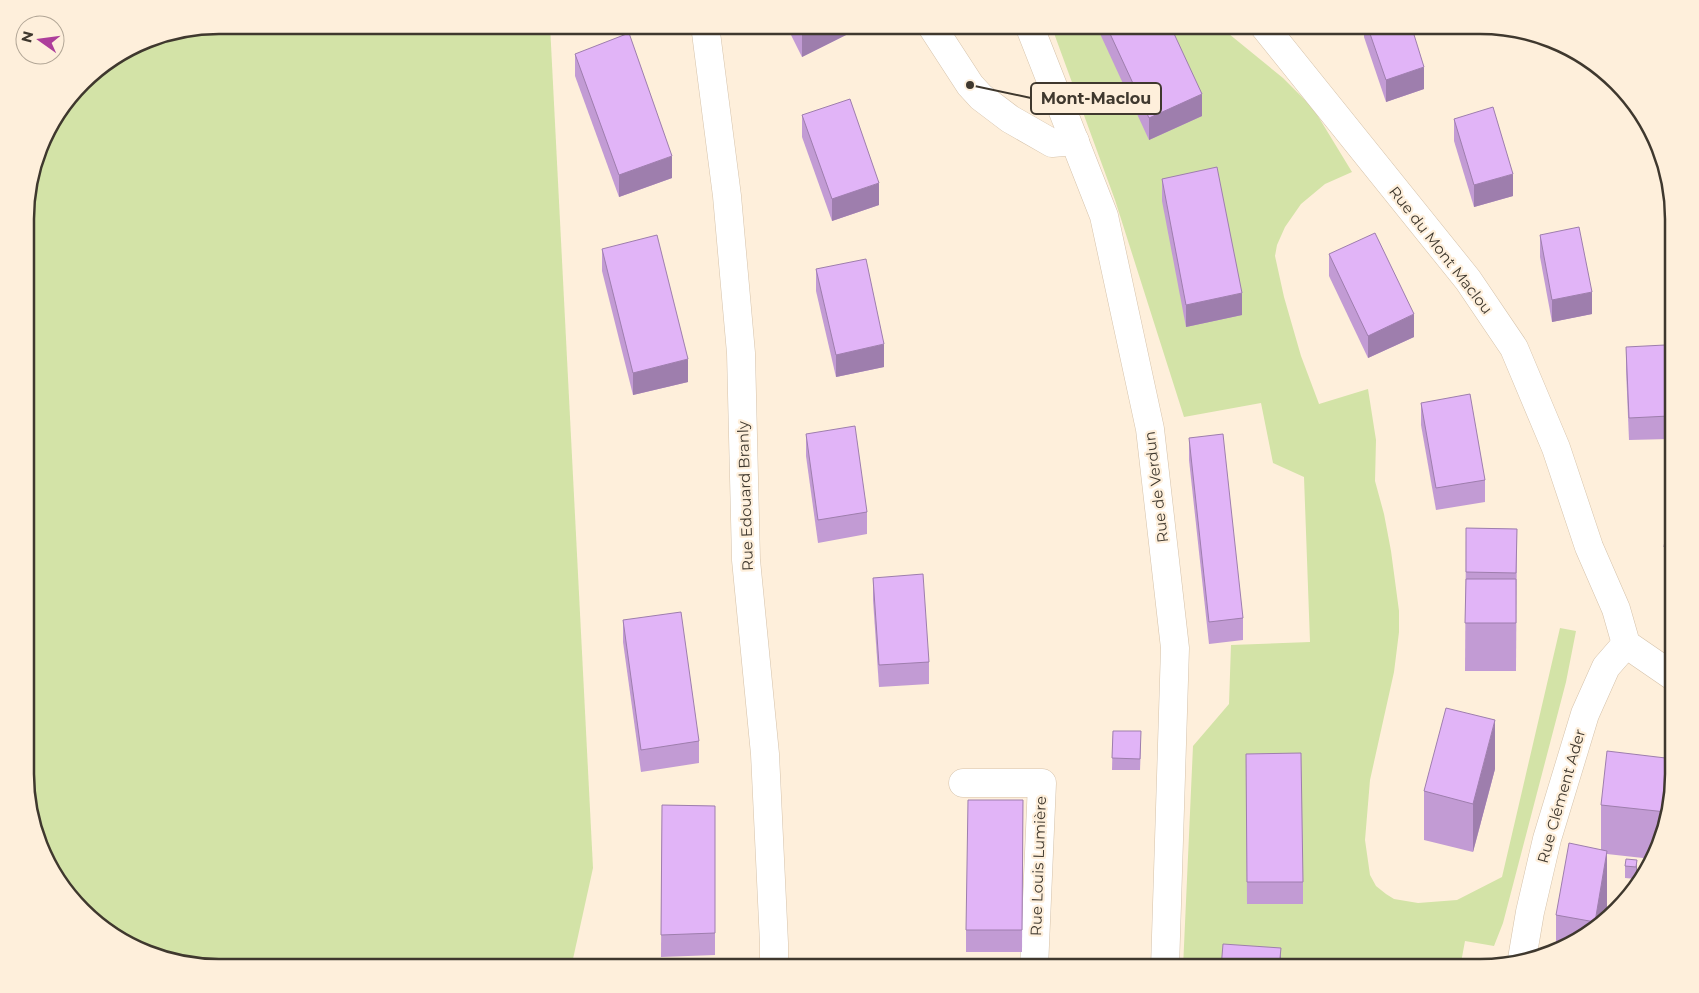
<svg xmlns="http://www.w3.org/2000/svg" width="1699" height="993" font-family="Montserrat,sans-serif">
<rect width="100%" height="100%" fill="#feefdb"/>
<!-- green -->
<g fill="#d3e3a7">
<path d="M219,25H550L593,868L571,968H219L168,961L122,942L58,882L27,799V194L45,133L91,73L145,40Z"/>
<path d="M1051,25H1218L1283,78L1313,108L1352,172L1325,184L1301,204L1285,227L1277,245L1275,256L1284,297L1301,356L1319,404L1368,389L1376,440L1375,481L1384,514L1391,551L1399,611V632L1394,672L1370,780L1365,840L1370,875L1376,886L1386,894L1394,899L1418,903L1457,900L1502,877L1560,628L1576,631L1566,682L1503,923L1494,946L1465,941L1460,968H1183L1193,746L1229,704L1231,645L1310,642L1304,477L1273,463L1261,403L1184,417L1115,200Z"/>
</g>
<g fill="none" stroke-linecap="round" stroke-linejoin="round">
<defs>
<g id="minor">
<path d="M705,25L727,196L741,353L746,560L765,754L774,943V968"/>
<path d="M931,25L970,85L981,97L1010,119L1052,143L1075,141"/>
<path d="M1029,25L1104,216L1150,429L1175,648L1165,968"/>
<path d="M1263,25L1468,280L1514,348L1556,448L1589,547L1616,609L1626,644L1674,677"/>
<path d="M963,783H1042L1034,968"/>
<path d="M1522,959L1530,912L1547,839L1585,714L1606,667L1626,644"/>
</g>
</defs>
<!-- minor casing -->
<use href="#minor" stroke="#d5c2aa" stroke-width="29"/>
<!-- minor -->
<use href="#minor" stroke="#fff" stroke-width="28"/>
</g>
<!-- wall -->
<g fill="#c29bd4">
<path d="M786,25H848V34L802,57Z"/>
<path d="M1096,25H1170L1202,116L1149,140Z"/>
<path d="M1364,25H1411L1424,89L1386,102L1364,37Z"/>
<path d="M575,54L672,178L619,197L575,76Z"/>
<path d="M802,115L879,205L832,221L802,137Z"/>
<path d="M1454,119L1513,196L1474,207L1454,141Z"/>
<path d="M1162,179L1242,315L1186,327L1162,201Z"/>
<path d="M1540,235L1592,314L1552,322L1540,257Z"/>
<path d="M602,249L688,382L633,395L602,271Z"/>
<path d="M1329,254L1414,337L1368,358L1329,276Z"/>
<path d="M816,269L884,367L836,377L816,291Z"/>
<path d="M1626,347L1669,416V439L1629,440L1626,369Z"/>
<path d="M1421,403L1485,480V502L1436,510L1421,425Z"/>
<path d="M806,434L867,512V534L818,543L806,456Z"/>
<path d="M1189,438L1243,618V640L1209,644L1189,460Z"/>
<path d="M1674,481V571L1664,569V547Z"/>
<path d="M1466,528L1517,529L1516,671H1465Z"/>
<path d="M873,578L929,662V684L879,687L873,600Z"/>
<path d="M623,620L699,741V763L641,772L623,642Z"/>
<path d="M1113,731L1141,743L1140,770H1112Z"/>
<path d="M1246,754L1303,882V904H1247Z"/>
<path d="M1495,769L1473,852L1424,840V791Z"/>
<path d="M1674,787L1652,859L1607,854V906L1605,921L1577,942L1556,948V915L1601,850V805Z"/>
<path d="M1023,800L1022,952H966V930Z"/>
<path d="M662,805L715,806V955L661,957Z"/>
<path d="M1637,860V872L1636,879L1625,878V866Z"/>
</g>
<!-- shaded-wall -->
<g fill="#9e7ead">
<path d="M821,25H848V34L802,57V34Z"/>
<path d="M1424,67V89L1386,102V80Z"/>
<path d="M1202,94V116L1149,140V118Z"/>
<path d="M672,156V178L619,197V175Z"/>
<path d="M1513,174V196L1474,207V185Z"/>
<path d="M879,183V205L832,221V199Z"/>
<path d="M1592,292V314L1552,322V300Z"/>
<path d="M1242,293V315L1186,327V305Z"/>
<path d="M1414,314V337L1368,358V336Z"/>
<path d="M884,344V367L836,377V355Z"/>
<path d="M688,359V382L633,395V373Z"/>
<path d="M1495,720V769L1473,852V804Z"/>
<path d="M1607,851V906L1605,921L1595,929V922Z"/>
<path d="M1637,860V872L1636,879V867Z"/>
<path d="M1281,948V968H1279Z"/>
</g>
<!-- building -->
<g fill="#e1b4f7" stroke="#9e7ead">
<path d="M797,25H821L802,34Z"/>
<path d="M1106,25H1170L1202,94L1149,118Z"/>
<path d="M1367,25H1411L1424,67L1386,80Z"/>
<path d="M629,33L672,156L619,175L575,54Z"/>
<path d="M850,99L879,183L832,199L802,115Z"/>
<path d="M1493,107L1513,174L1474,185L1454,119Z"/>
<path d="M1217,167L1242,293L1186,305L1162,179Z"/>
<path d="M1579,227L1592,292L1552,300L1540,235Z"/>
<path d="M1375,233L1414,314L1368,336L1329,254Z"/>
<path d="M657,235L688,359L633,373L602,249Z"/>
<path d="M866,259L884,344L836,355L816,269Z"/>
<path d="M1665,345L1669,416L1629,418L1626,347Z"/>
<path d="M1470,394L1485,480L1436,488L1421,403Z"/>
<path d="M855,426L867,512L818,520L806,434Z"/>
<path d="M1223,434L1243,618L1209,622L1189,438Z"/>
<path d="M1674,481V549L1664,547Z"/>
<path d="M1466,528L1517,529L1516,573L1466,572Z"/>
<path d="M923,574L929,662L879,665L873,578Z"/>
<path d="M1466,579H1516V623H1465Z"/>
<path d="M681,612L699,741L641,750L623,620Z"/>
<path d="M1446,708L1495,720L1473,804L1424,791Z"/>
<path d="M1113,731H1141L1140,759L1112,758Z"/>
<path d="M1607,751L1674,759V787L1666,812L1601,805Z"/>
<path d="M1301,753L1303,882H1247L1246,754Z"/>
<path d="M968,800H1023L1022,930H966Z"/>
<path d="M662,805L715,806V933L661,935Z"/>
<path d="M1569,843L1607,851L1595,922L1556,915Z"/>
<path d="M1626,859L1637,860L1636,867L1625,866Z"/>
<path d="M1223,944L1281,948L1279,968H1221Z"/>
</g>
<g text-anchor="middle" dominant-baseline="central" stroke-width="4.5" stroke-linejoin="round" paint-order="stroke">
<!-- street labels -->
<g font-size="15" fill="#3f382e" stroke="#feefdb">
<text transform="translate(1441 250) rotate(52)">Rue du Mont Maclou</text>
<text transform="translate(1156 487) rotate(-97)">Rue de Verdun</text>
<text transform="translate(745 496) rotate(-92)">Rue Edouard Branly</text>
<text transform="translate(1561 796) rotate(-74)">Rue Clément Ader</text>
<text transform="translate(1038 866) rotate(-88)">Rue Louis Lumière</text>
</g>
</g>
<!-- crop -->
<path d="M0 0H1699V993H0ZM219 34H1480A185 185 0 0 1 1665 219V774A185 185 0 0 1 1480 959H219A185 185 0 0 1 34 774V219A185 185 0 0 1 219 34Z" fill="#feefdb" fill-rule="evenodd"/>
<path fill="none" stroke="#3f382e" stroke-width="2.5" d="M219 34H1480A185 185 0 0 1 1665 219V774A185 185 0 0 1 1480 959H219A185 185 0 0 1 34 774V219A185 185 0 0 1 219 34Z"/>
<!-- callouts -->
<path fill="none" stroke="#3f382e" stroke-width="2" d="M970 85L1031 98"/>
<circle fill="#3f382e" stroke="#feefdb" stroke-width="2" cx="970" cy="85" r="5"/>
<rect fill="#feefdb" stroke="#3f382e" stroke-width="2" x="1031" y="83" width="130" height="31" rx="5"/>
<g font-size="16" text-anchor="middle" font-weight="bold" fill="#3f382e">
<text x="1096" y="104">Mont-Maclou</text>
</g>
<!-- north arrow -->
<g transform="translate(40 40) rotate(284)"><circle r="24" fill="#feefdb" stroke="#b2a696"/>
<path d="M0-4L9 19L0 12L-9 19Z" fill="#ad3e9b"/>
<text y="-8" font-size="14" font-weight="bold" text-anchor="middle" fill="#3f382e">N</text>
</g>
</svg>
